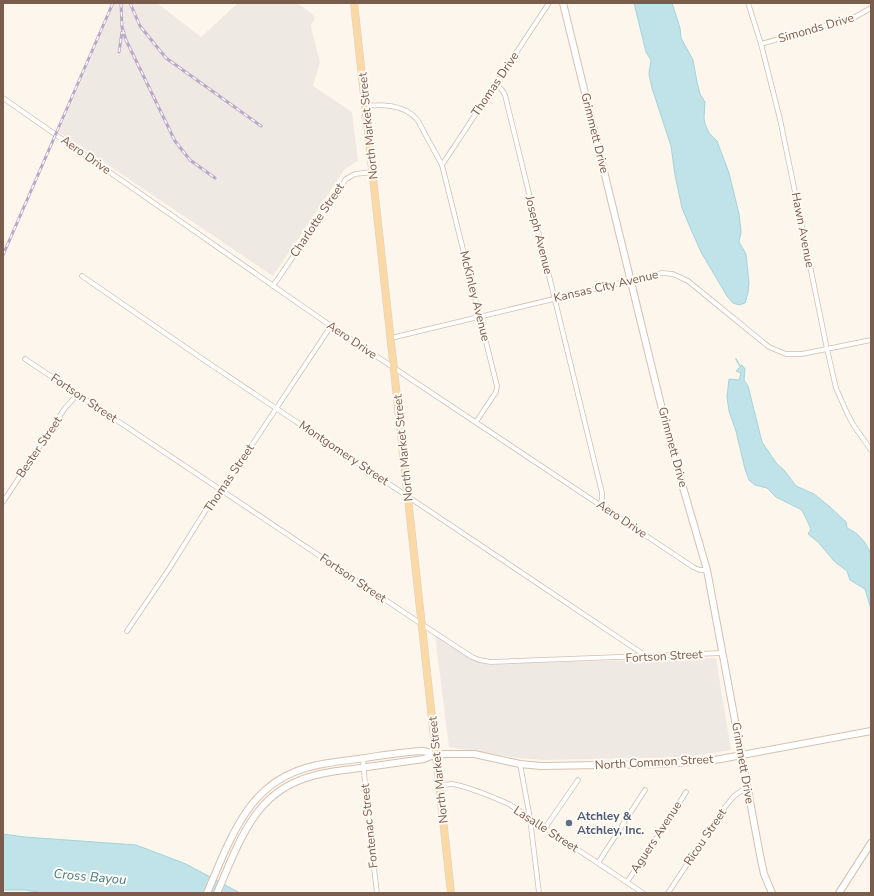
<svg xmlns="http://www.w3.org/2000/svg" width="874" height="896" font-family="'Nunito Sans',sans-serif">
<rect width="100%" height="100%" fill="#fdf6ec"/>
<!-- industrial -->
<g fill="#efe9e4">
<path d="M115,3H157L201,37L238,3H297L311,13L315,18L311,25L312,32L320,62L313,86L352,112L358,161L345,169L273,276L59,132Z"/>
<path d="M435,635L474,659L491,665L530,663L716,658L731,750L686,757L545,760L518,758L449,747Z"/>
</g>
<!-- water -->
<g fill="#bfe3e8" stroke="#a5d3da">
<path d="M634,3H672L680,28L681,38L693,60L697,82L700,94L705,102L704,118L705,124L709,133L717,141L729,173L739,214L741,232L739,242L746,254L749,283L748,293L745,303L739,305L733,303L727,296L701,252L690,227L682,208L675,175L671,146L652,88L649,74L651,60L646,52Z"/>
<path d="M742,365L745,369L744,380L748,386L762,442L777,464L784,470L796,486L814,494L829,506L846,522L847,528C857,532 866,542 870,552C873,559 871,599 871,609L865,589L850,580L847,571L835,562L818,542L808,534L811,529L802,510L776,497L767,488L755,485L749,480L745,469L736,431L729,411L727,397L729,379L739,380L741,373L736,371Z"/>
<path d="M3,834L25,837L136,845L186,864L240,893H44L25,890H3Z"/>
</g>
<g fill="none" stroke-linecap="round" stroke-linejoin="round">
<!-- stream -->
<path stroke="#a5d3da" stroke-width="1.5" d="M736,359L740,366"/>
<defs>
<g id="street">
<path d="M748,3L761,44L780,119L827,349L836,388L847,413L854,426L871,450"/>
<path d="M761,44L855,17L871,8"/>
<path d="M496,84L502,90L505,95L602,493V499L600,505"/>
<path d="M3,98L331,326L693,567L700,570H707"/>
<path d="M365,106C383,104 406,104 418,121L442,165L497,386L496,392L476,422"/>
<path d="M442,165L549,3"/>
<path d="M82,276L207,362L646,656"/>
<path d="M273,286L346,179L355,174L373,172"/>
<path d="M391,338L662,273L673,274L688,281L769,347L786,354H802L871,340"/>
<path d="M25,359L423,625L472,657L479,660L491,662L723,653"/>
<path d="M3,502L65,408L78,394"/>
<path d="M127,631L169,569L209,505L222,490L331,326"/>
<path d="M363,758L367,809L377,893"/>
<path d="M520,764L530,818L539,893"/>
<path d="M439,785C444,785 448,784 452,784C467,786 495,798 509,804L643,893"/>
<path d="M545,828L578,780"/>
<path d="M598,863L645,790"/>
<path d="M627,882L672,815L686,792"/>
<path d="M668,893L725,807L734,796L747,787"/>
</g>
<g id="secondary">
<path d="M563,3L671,446L707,570L760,855L764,874L772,893"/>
<path d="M207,893C219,865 231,833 249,808C280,766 318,764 365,758C384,755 404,752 423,751L436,754H474L520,764L541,766L661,764L715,760L871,731"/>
<path d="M217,893C228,868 238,840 254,817C281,778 317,773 360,768C382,765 403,762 424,759L436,754"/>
<path d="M839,893L871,843"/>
</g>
<path id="primary" d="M354,3L451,893"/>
</defs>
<!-- street casing -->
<use href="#street" stroke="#d1beb0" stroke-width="5.5"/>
<!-- secondary casing -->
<use href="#secondary" stroke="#d6c0b0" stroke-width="8"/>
<!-- primary casing -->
<use href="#primary" stroke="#dad1cd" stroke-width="8"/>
<!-- street -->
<use href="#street" stroke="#fff" stroke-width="4"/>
<!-- secondary -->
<use href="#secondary" stroke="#fff" stroke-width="6"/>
<!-- primary -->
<use href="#primary" stroke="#fbd9a5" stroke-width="7"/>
<defs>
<g id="rail">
<path d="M121,3L122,27L126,40L175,141L190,160L215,178"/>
<path d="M130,3L140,26L166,58L261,126"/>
<path d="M119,52L122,32"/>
<path d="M3,255L113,3"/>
</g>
</defs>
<!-- rail casing -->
<use href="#rail" stroke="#b9a8c9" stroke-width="3"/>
<!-- rail -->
<use href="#rail" stroke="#fffaf3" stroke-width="1.5" stroke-dasharray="4.5" stroke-linecap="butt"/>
</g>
<!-- markers -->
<circle fill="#5c6f8a" stroke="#fffaf3" stroke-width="1.5" cx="569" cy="823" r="4"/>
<g text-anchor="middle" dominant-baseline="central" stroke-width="4" stroke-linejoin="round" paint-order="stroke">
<!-- street labels -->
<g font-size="12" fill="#7a5c4d" stroke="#fffaf3">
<text transform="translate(816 28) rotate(-16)">Simonds Drive</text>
<text transform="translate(495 84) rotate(-56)">Thomas Drive</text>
<text transform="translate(368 126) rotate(-96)">North Market Street</text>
<text transform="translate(595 133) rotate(76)">Grimmett Drive</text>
<text transform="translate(86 155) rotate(35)">Aero Drive</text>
<text transform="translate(317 220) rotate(-56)">Charlotte Street</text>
<text transform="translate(803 230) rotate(79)">Hawn Avenue</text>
<text transform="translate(539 235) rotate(76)">Joseph Avenue</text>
<text transform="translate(606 286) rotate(-13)">Kansas City Avenue</text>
<text transform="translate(475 296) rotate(76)">McKinley Avenue</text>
<text transform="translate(352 340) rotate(34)">Aero Drive</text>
<text transform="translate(84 398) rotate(34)">Fortson Street</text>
<text transform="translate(39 447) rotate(-56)">Bester Street</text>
<text transform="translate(673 447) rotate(75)">Grimmett Drive</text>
<text transform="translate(403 448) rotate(-96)">North Market Street</text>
<text transform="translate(344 453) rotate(34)">Montgomery Street</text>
<text transform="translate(229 478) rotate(-56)">Thomas Street</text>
<text transform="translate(622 519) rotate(34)">Aero Drive</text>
<text transform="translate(353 578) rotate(34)">Fortson Street</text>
<text transform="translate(664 656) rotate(-3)">Fortson Street</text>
<text transform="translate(654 762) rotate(-3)">North Common Street</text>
<text transform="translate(743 763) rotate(80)">Grimmett Drive</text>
<text transform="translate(438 770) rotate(-96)">North Market Street</text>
<text transform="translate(369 826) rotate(-96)">Fontenac Street</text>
<text transform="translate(546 829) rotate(33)">Lasalle Street</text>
<text transform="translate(656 837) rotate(-57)">Aguers Avenue</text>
<text transform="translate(705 837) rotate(-56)">Ricou Street</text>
</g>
<!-- service labels -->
<g font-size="12" font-weight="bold" fill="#4e5e75" stroke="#fffaf3" text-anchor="start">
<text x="577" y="816">Atchley &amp;<tspan x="577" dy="14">Atchley, Inc.</tspan></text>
</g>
<!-- water labels -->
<g font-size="13" font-style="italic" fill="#437c86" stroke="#fffaf3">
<text transform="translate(90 877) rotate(5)">Cross Bayou</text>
</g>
</g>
<!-- border -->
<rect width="874" height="896" fill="none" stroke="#7a5c4d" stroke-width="8"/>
</svg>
